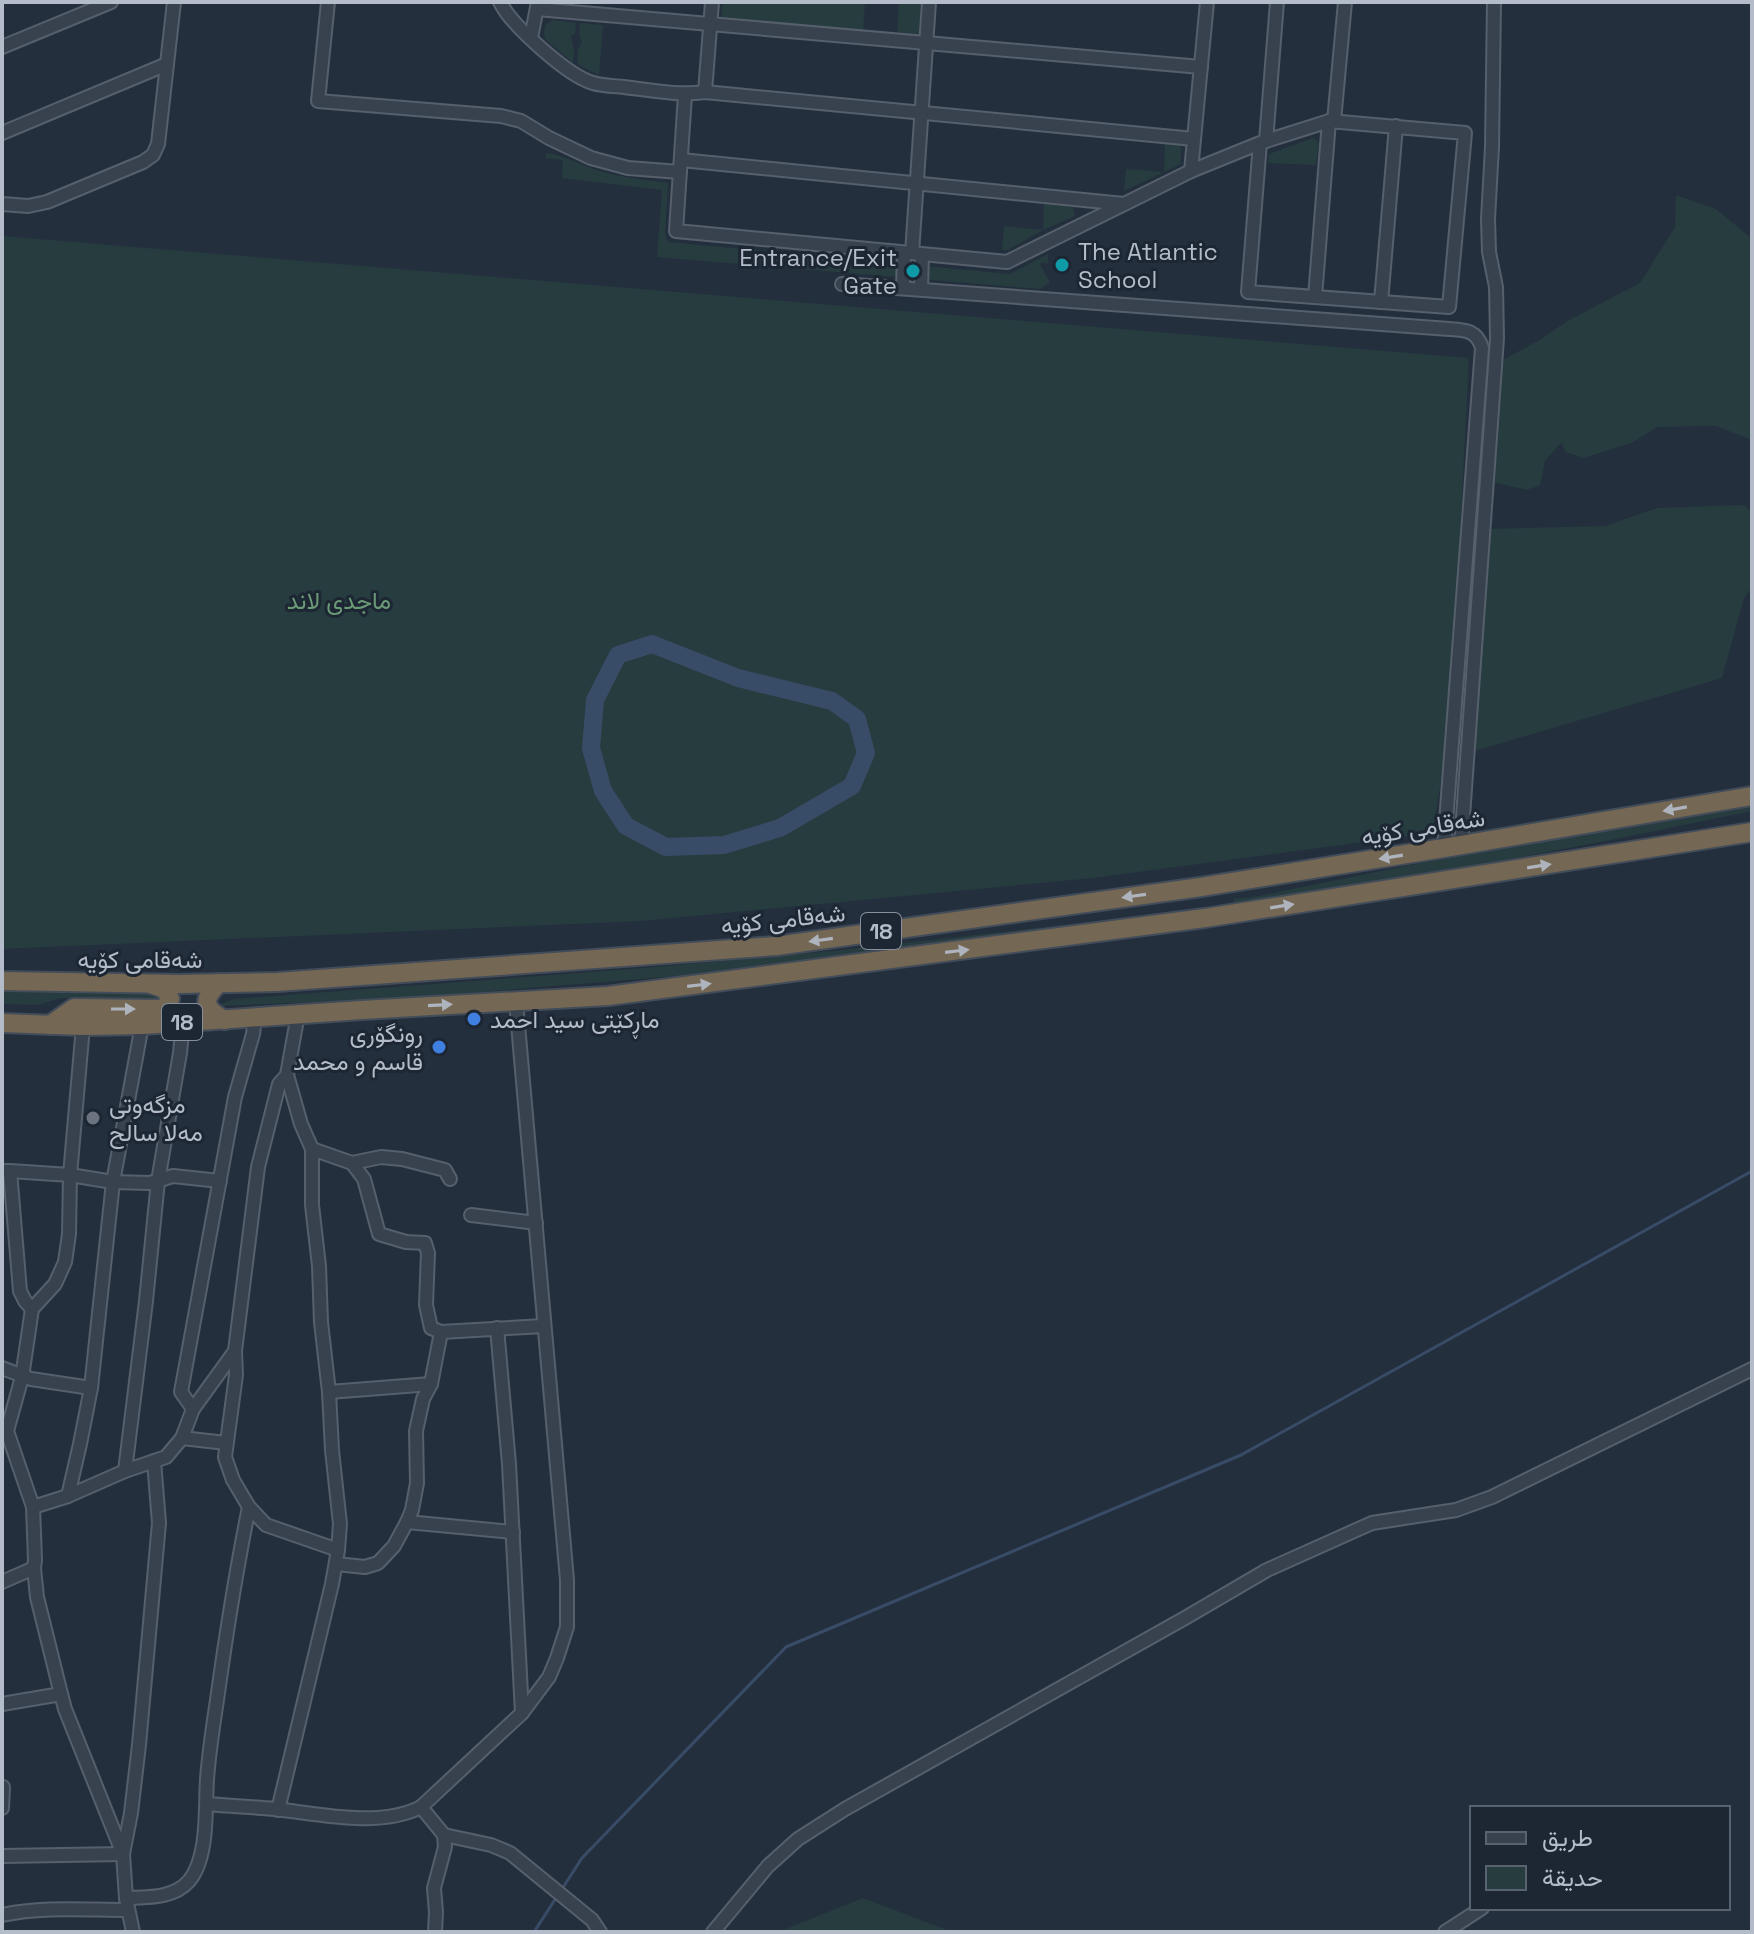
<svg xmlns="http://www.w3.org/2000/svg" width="1754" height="1934" font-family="'Space Grotesk',Vazirmatn,sans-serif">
<rect width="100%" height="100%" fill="#242f3e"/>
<!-- green -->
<g fill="#263c3f">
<path d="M723,2H865L863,31L721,19Z"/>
<path d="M876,2H921L919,34L897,32L899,4Z"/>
<path d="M553,20L576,23L575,34L571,35L574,50L573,63L545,39L544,32L545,25Z"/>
<path d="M580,23L603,25L599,75L577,64L578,50L582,41L579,35Z"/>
<path d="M1313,138L1319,142L1316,165L1268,163L1269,154Z"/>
<path d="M1165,144L1179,145L1181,147V164L1124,191L1126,169L1164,172Z"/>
<path d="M546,153C560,154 584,166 599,171C621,177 645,180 668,183L665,235L668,242L1010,274L1048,254V263L1046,264L1045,262L1040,264L1050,283L1040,289L657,257L662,190L562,178L563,160L546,158Z"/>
<path d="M1676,195L1716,209L1752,239V440L1716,426L1658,427L1631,443L1583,458L1566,452L1561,443L1545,461L1540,485L1527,490L1488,481L1498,363L1541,339L1569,320L1640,283L1675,227Z"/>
<path d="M1044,204L1073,207L1075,216L1043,230L1008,250H1002L1004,226L1043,230Z"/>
<path d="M2,236L1469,358L1450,732L1433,827L1423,834L1093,878L641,921L2,949Z"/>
<path d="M1744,505L1752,512V587L1744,598L1722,678L1468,753L1487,529L1605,526L1657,508Z"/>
<path d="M1752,807V811L1606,841L1393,881L1234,904L1233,899L1259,896L1420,863Z"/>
<path d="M1171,913L862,963L714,973L396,999L216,1006L234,999L644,968L832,951Z"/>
<path d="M2,992L156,994L158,999L153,1000L61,998L38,1005L2,1004Z"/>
<path d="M863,1898L952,1932H778Z"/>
</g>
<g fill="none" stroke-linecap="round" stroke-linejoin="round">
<!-- stream -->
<g stroke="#394c67" stroke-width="3">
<path d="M562,1889L582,1858L786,1647L1241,1455L1752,1171"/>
<path d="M534,1932L558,1895"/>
</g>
<!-- river -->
<path stroke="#394c67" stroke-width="18" d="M652,644L738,678L832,701L857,719L866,753L852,786L780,828L724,845L666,847L626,826L603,791L591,748L595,700L618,655Z"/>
<defs>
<g id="minor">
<path d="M328,2L318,101L501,116L521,121L549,138L591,158L628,168L680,172"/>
<path d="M500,2C511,25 568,76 593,83C603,86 614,86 624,87C651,90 678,96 705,92L1194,139"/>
<path d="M537,9L1201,67"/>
<path d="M531,38L538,2"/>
<path d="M2,47L111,2"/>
<path d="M705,92L712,2"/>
<path d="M685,95L676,231L1007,262L1191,171L1260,143L1266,141L1329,121L1465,133L1449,307L1248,292L1260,143"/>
<path d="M1334,121L1345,2"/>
<path d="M2,133L167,64"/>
<path d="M1266,141L1277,2"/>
<path d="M681,160L1124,204"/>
<path d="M1191,171L1207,2"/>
<path d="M2,204L28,206L47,202L143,162L153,155L158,144L174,2"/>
<path d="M912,253L929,2"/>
<path d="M842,284L1449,329C1465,330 1477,330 1482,348L1444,848"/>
<path d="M903,288L904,253"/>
<path d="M921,289L922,254"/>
<path d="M1315,297L1329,121"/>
<path d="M1381,302L1396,126"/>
<path d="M1461,845L1497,338L1496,287L1489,252L1488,219L1492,147L1494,2"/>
<path d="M312,1149L352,1163L381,1157L402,1159L445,1170L450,1179"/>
<path d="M2,1171H10L20,1291L25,1301L32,1309L22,1377L7,1431L33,1507L35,1560L34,1568L37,1597L61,1694L65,1709L123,1854L126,1898L133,1932"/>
<path d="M10,1171L70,1175L113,1182L150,1183L173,1176L220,1181"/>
<path d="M471,1215L536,1223"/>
<path d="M32,1309L55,1284L65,1262L69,1234L70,1175L83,1026"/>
<path d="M497,1328L509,1464L522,1713"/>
<path d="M441,1332L544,1326"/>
<path d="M235,1351L236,1375L225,1457L233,1480L249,1507L266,1525L338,1550"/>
<path d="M2,1368L31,1379L91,1388"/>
<path d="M329,1392L431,1384"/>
<path d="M193,1409L181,1392L235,1097L253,1034L255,1018"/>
<path d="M182,1438L226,1443"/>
<path d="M125,1471L146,1301L158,1181L180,1053L183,1022"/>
<path d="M68,1496L80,1444L91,1388L113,1182L142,1025"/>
<path d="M33,1507L68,1496L125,1471L166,1457L182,1438L193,1409L235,1351L258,1167L279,1084L287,1075L298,1014"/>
<path d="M407,1522L513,1532"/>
<path d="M336,1564L365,1567L378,1563L394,1546L407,1522L412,1510L417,1483L416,1431L423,1399L431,1384L441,1332L431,1328L426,1305L428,1253L425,1243L406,1242L379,1234L364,1179L352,1163"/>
<path d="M2,1582L34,1568"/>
<path d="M2,1704L61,1694"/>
<path d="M207,1804C230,1806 252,1807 275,1809C319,1814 380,1828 421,1807L522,1713L549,1677L557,1658L567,1627V1580L516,1002"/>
<path d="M421,1807L444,1835L445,1847L434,1888L436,1912L435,1932"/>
<path d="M2,1808L3,1787"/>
<path d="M278,1810L332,1584L338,1550L340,1524L332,1450L329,1392L321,1322L319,1266L312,1205V1149L301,1124L287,1075"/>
<path d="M444,1835L491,1845L510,1853L592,1920L600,1932"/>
<path d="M2,1856L123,1854L131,1813L139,1745L159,1523L154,1461"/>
<path d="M126,1898C147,1897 173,1899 189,1881C209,1857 205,1808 207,1779C209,1753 213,1726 217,1700C226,1635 236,1571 249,1507"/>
<path d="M2,1915C43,1906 86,1910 128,1910"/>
<path d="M713,1932L768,1866L798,1839L845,1809L1185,1618L1267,1570L1372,1523L1456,1510L1492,1497L1752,1369"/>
<path d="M1445,1932L1482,1908"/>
</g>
<g id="highway">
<path d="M2,981L179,984L277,982L776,946L1201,887L1444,848L1752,796"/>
<path d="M219,983C201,1000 204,1009 225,1020"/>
<path d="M2,1023L83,1026L142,1025L362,1010L608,996L1205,918L1752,832"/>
<path d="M50,1025L74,1008L160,1009L166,1006L170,999C167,988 160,987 150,984"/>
</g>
</defs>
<!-- minor casing -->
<use href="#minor" stroke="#565f6c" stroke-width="16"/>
<!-- highway casing -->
<use href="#highway" stroke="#434c59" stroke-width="22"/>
<!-- minor -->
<use href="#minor" stroke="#38414e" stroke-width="12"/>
<!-- highway -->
<use href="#highway" stroke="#746855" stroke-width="18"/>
</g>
<!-- one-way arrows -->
<defs><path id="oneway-solid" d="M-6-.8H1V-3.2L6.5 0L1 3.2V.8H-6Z" transform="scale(2)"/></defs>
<g fill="#aeb4bd">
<use href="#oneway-solid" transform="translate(1675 809) rotate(170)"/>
<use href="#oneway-solid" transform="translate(1391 857) rotate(171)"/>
<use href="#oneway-solid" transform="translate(1539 866) rotate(-9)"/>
<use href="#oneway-solid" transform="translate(1134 896) rotate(172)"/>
<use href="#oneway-solid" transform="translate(1282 906) rotate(-9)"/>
<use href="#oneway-solid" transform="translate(821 940) rotate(172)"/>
<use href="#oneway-solid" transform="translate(957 951) rotate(-7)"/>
<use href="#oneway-solid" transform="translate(699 985) rotate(-7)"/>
<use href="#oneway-solid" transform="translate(440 1005) rotate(-3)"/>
<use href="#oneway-solid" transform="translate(123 1009)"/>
</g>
<!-- markers -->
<g fill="#0f9aa8" stroke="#1d2633" stroke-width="3">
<circle cx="1062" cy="265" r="8"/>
<circle cx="913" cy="271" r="8"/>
</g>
<g fill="#3f7fe0" stroke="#1d2633" stroke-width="3">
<circle cx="474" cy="1019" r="8"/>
<circle cx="439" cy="1047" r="8"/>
</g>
<circle fill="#6b7280" stroke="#1d2633" stroke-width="3" cx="93" cy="1118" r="8"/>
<g text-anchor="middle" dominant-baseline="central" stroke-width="6" stroke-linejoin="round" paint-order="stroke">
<!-- shield labels -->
<g fill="#1d2633" stroke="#878f9c" stroke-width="2">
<rect x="861" y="913" width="40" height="36" rx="6"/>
<rect x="162" y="1004" width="40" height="36" rx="6"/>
</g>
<g font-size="22" font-weight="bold" fill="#b4bcc9">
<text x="881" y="931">18</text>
<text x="182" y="1022">18</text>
</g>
<!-- poi labels -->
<g font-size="24" fill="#b4bcc9" stroke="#1d2633" text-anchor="start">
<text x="1078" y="251">The Atlantic<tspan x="1078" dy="28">School</tspan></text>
<text x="897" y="257" text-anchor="end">Entrance/Exit<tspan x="897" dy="28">Gate</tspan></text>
<text x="490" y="1019">ماڕکێتی سید احمد</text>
<text x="423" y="1033" text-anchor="end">رونگۆری<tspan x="423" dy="28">قاسم و محمد</tspan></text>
<text x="109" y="1104">مزگەوتی<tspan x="109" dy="28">مەلا سالح</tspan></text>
</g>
<!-- park labels -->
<g font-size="24" fill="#6b9a76" stroke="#1d2633">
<text x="339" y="600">ماجدی لاند</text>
</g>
<!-- street labels -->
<g font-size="24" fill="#b4bcc9" stroke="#1d2633">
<text transform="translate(1423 827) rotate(-9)">شەقامی کۆیە</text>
<text transform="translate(783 919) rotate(-6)">شەقامی کۆیە</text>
<text x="140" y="959">شەقامی کۆیە</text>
</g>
</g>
<!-- border -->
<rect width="1754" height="1934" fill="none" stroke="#b4bcc9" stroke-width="8"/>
<!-- legend -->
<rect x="1470" y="1806" width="260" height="104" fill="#1d2633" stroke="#59626f" stroke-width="2"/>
<rect x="1486" y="1832" width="40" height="12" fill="#38414e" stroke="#59626f" stroke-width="2"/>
<text x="1542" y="1846" font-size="24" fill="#b4bcc9">طريق</text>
<rect x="1486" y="1866" width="40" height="24" fill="#263c3f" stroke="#59626f" stroke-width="2"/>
<text x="1542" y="1886" font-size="24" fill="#b4bcc9">حديقة</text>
</svg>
